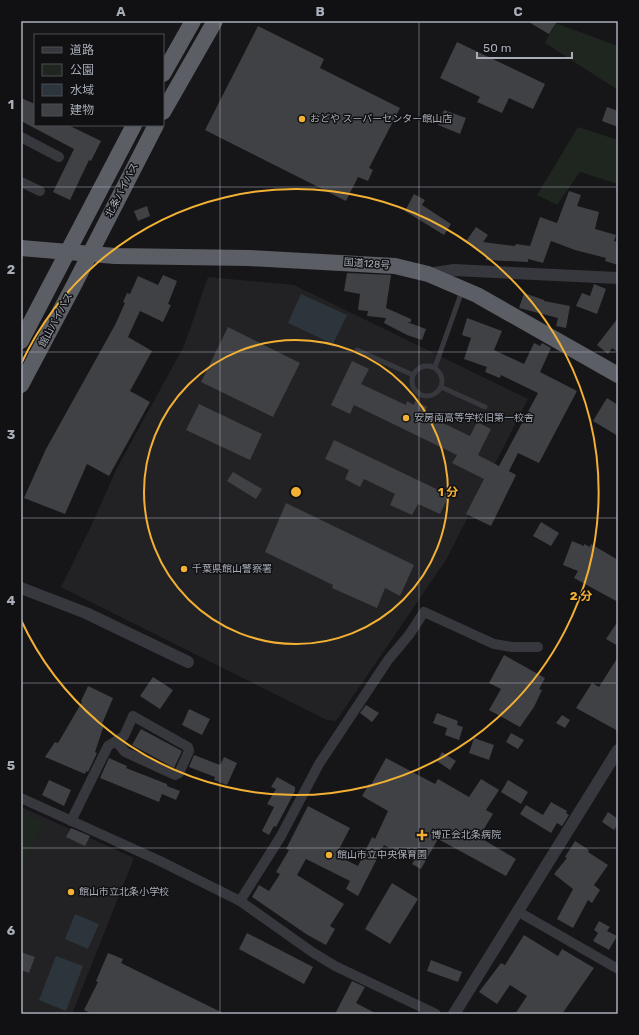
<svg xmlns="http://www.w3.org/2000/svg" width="639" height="1035" font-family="Rubik,'Noto Sans JP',sans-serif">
<rect width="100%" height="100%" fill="#161618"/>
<!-- built -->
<g fill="#222225">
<path d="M208,277L294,285L528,399L446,560L336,721L327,720L61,587L93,522L116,470L184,346Z"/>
<path d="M21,807L134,858L72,1014H21Z"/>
</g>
<!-- green -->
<g fill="#1e261f">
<path d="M555,23L618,46V90L545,43Z"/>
<path d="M578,127L618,140V184L580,172L557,205L537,195Z"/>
<path d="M21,812L43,822L21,872Z"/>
</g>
<!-- water -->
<g fill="#2c353c">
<path d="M301,294L347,315L333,344L288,323Z"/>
<path d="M75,914L99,924L88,949L65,939Z"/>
<path d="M56,956L83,966L66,1011L39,1000Z"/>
</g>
<!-- building -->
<g fill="#404145">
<path d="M527,21H557L549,34Z"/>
<path d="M258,26L324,59L320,68L400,108L369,168L373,170L368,181L358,177L346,201L205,130Z"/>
<path d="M457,42L545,84L533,109L509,98L502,113L477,102L480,97L440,78Z"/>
<path d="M21,98L35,104V125H68L101,141L91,161L89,160L70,200L53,192L74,149L21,121Z"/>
<path d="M607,107L618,111V127L602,121Z"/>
<path d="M444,110L466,118L460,134L438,125Z"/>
<path d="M569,191L581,195L577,206L599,212L595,229L616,235L614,241L618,242V265L605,261L606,258L575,250L551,241L543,263L528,259V262L486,260V256L461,239L467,240L476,227L488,235L483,242L515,246L516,244L530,246L540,217L557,223Z"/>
<path d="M414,194L425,200L422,205L451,224L444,235L405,211Z"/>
<path d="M147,206L150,216L138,221L134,211Z"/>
<path d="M347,273L391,275L386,308L411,319V322H407L426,329L422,340L407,335L384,323L386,318L367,316L368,311L358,310L360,294L344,291Z"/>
<path d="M163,275L177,281L168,304L171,305L163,322L140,311L128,337L152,351L130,391L150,402L109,476L87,464L65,514L24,498L46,449L115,325L125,303L123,302L127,293L130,294L138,276L158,285Z"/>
<path d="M594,284L606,289L597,314L576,306L582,293L590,296Z"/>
<path d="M524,293L544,300V301L570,306L566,328L556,326L558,318L519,308Z"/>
<path d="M467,318L502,331L494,350L524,364L534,343L540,346L542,343L551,348L540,372L577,391L539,463L518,453L509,471L516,475L491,526L466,514L484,479L452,463L457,455L354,405L350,414L331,405L352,361L369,369L361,384L406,405L407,401L414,405L415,401L427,407L424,414L470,436L477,422L491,429L478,455L499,466L538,393L501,375L500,378L485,372L487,367L464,359L471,338L462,335Z"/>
<path d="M618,318V352L612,348L608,354L597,345Z"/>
<path d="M228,327L300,363L273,417L201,382Z"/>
<path d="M607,398L618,405V436L593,421Z"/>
<path d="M199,404L262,434L250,460L186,430Z"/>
<path d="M334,440L449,495L440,514L418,504L412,515L390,505L395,494L364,479L360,487L345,479L349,470L325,459Z"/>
<path d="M233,472L262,489L256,499L227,481Z"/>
<path d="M286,503L414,565L400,596L385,588L377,608L332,588L333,585L265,552Z"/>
<path d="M541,522L559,533L551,546L533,536Z"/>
<path d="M572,541L584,546V544L590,547L591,544L618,560V602L574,578L578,571L563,565Z"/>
<path d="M618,621V646L606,639Z"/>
<path d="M504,655L545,678L539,689L542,690L534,707L520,727L489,710L501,689L489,683Z"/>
<path d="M618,657V731L576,708L592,683L599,687Z"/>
<path d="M153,677L173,690L160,709L140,696Z"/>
<path d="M88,686L113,698L102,724L104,725L95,752L97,753L88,772L86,771L85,774L45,757L55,742L58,743L82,702L81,701Z"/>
<path d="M366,705L379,713L372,722L360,713Z"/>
<path d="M189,709L210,719L202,735L182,725Z"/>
<path d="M437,713L458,721L457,725L463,727L459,740L445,735L447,728L433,723Z"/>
<path d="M562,715L570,720L565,728L556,723Z"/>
<path d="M141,729L182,751L174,768L132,745Z"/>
<path d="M511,733L524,740L518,749L506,742Z"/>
<path d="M474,738L494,745L489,760L469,753Z"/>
<path d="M442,752L456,761L450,770L437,761Z"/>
<path d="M194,755L220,765L224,757L237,763L227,785L214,780L215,777L189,767Z"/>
<path d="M109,758L127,766L126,768L167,784V786L180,791L176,800L162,794L159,802L100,778Z"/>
<path d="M386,758L435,784L438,779L469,797L481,779L499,790L486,810L493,814L479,837L516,859L506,876L438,839L421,869L412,864L414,861L384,845L358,896L346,889L350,881L306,859L297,875L344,904L330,926L335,929L326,945L306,934L252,897L259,885L269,891L280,874L276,872L289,850L286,849L308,806L350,828L336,855L358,866L372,837L375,839L388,811L362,796L369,784L371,785Z"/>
<path d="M277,777L295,787V791L276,827L274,826L269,835L262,831L274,807L267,804L276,789L271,787Z"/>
<path d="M49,780L71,790L64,806L42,795Z"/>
<path d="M508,780L528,792L521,804L501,792Z"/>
<path d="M551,802L567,811L566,813L569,815L562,826L557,823L551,833L520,814L526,805L543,815Z"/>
<path d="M608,812L618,819V824L614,830L602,822Z"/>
<path d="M71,828L90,836L85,846L66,837Z"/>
<path d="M575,841L589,850L588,852L608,865L594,885L600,890L592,903L588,900L573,928L557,919L573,889L554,874L567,858L565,857Z"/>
<path d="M392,883L418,899L390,944L365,929Z"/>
<path d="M599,921L610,927L607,931L617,936L609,950L593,941L598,933L594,930Z"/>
<path d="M247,933L313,967L304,984L239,949Z"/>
<path d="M524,935L558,956L562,949L594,968L562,1014H515L527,996L510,985L497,1004L479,992L501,963L505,965Z"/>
<path d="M21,952L35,957L29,973L21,970Z"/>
<path d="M108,953L123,959L121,963L225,1014H92L84,1010L98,982L96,981Z"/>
<path d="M431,960L462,972L458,982L427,971Z"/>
<path d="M352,981L365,987L356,1003L377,1014H335Z"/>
</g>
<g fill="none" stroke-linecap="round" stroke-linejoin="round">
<!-- service -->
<g stroke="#37383d" stroke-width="5">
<path d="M357,350L413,375"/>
<circle cx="427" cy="381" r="15"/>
<path d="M435,367L462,291"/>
<path d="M441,387L485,407"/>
</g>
<!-- minor -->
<g stroke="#37383d" stroke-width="10">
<path d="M21,137L59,157"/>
<path d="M21,182L40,191"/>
<path d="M21,798L160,861L240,901L312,952L335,966L436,1014"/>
<path d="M71,821L108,746L124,736L133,716L188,747L189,751L179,773L175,775L125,752L116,741"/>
<path d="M240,901L281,836L319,764L388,660L409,635L424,612L494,644L512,647H538"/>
<path d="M517,911L618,969"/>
</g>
<!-- tertiary -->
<g stroke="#37383d" stroke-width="12">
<path d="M428,274L454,270L618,278"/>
<path d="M21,588L86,613L188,662"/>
<path d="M454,1014L618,750"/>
</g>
<!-- trunk -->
<g stroke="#5b5e65" stroke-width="16">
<path d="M163,74L193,21"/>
<path d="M163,112L215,21"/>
<path d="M21,248L115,256L249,258L395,266L428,274L477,295L618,375"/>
<path d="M21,341L134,125"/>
<path d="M21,385L74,285L156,125"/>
</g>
</g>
<!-- grid -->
<path fill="none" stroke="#a8adb8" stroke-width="1" stroke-opacity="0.55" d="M220,21V1014M419,21V1014M21,187H618M21,352H618M21,518H618M21,683H618M21,848H618"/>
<!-- distance rings -->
<g fill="none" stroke="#f2b134" stroke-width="2">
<circle cx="296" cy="492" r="152"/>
<path d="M21 364A303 303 0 1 1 21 620"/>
</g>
<!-- markers -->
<g fill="#f2b134" stroke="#111113" stroke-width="1.5">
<circle cx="302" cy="119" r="4"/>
<circle cx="406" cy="418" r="4"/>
<circle cx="184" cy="569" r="4"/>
<path d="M420 829h4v4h4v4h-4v4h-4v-4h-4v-4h4z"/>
<circle cx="329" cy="855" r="4"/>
<circle cx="71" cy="892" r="4"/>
</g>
<g text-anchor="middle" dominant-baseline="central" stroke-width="3" stroke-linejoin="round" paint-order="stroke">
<!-- poi labels -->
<g font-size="10" fill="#a8adb8" stroke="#111113" text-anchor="start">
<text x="310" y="119">おどや スーパーセンター館山店</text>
<text x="414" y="418">安房南高等学校旧第一校舎</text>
<text x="192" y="569">千葉県館山警察署</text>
<text x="431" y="835">博正会北条病院</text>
<text x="337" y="855">館山市立中央保育園</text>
<text x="79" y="892">館山市立北条小学校</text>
</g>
<!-- street labels -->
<g font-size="10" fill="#a8adb8" stroke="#111113">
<text transform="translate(122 190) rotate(-63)">北条バイパス</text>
<text transform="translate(367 264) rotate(4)">国道128号</text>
<text transform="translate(56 320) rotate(-62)">館山バイパス</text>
</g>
</g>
<circle cx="296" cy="492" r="6" fill="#f2b134" stroke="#111113" stroke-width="2"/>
<g font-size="12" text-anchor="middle" font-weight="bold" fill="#f2b134" stroke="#111113" stroke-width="3" stroke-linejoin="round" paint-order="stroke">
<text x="448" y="496">1 分</text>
<text x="581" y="600">2 分</text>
</g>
<!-- border -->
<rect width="639" height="1035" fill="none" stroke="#111113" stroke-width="44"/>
<!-- legend -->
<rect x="34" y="34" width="130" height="92" fill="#111113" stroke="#4d4f55"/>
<rect x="42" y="47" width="20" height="6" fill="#37383d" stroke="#4d4f55"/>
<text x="70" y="54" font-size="12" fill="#a8adb8">道路</text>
<rect x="42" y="64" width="20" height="12" fill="#1e261f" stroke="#4d4f55"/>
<text x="70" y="74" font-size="12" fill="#a8adb8">公園</text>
<rect x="42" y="84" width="20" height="12" fill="#2c353c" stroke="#4d4f55"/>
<text x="70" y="94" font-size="12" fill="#a8adb8">水域</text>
<rect x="42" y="104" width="20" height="12" fill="#404145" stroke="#4d4f55"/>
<text x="70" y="114" font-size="12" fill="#a8adb8">建物</text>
<!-- scale -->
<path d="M477 52v6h95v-6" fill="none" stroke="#a8adb8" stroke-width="2"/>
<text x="483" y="52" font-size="12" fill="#a8adb8" stroke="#111113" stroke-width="3" paint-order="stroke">50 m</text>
<rect x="22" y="22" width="595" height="991" fill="none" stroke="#a8adb8" stroke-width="1.5"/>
<g font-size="13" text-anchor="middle" font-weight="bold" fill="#a8adb8">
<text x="121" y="16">A</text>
<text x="320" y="16">B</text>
<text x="518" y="16">C</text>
<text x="11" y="109">1</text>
<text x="11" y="274">2</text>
<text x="11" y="439">3</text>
<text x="11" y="605">4</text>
<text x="11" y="770">5</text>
<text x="11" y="935">6</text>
</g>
</svg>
